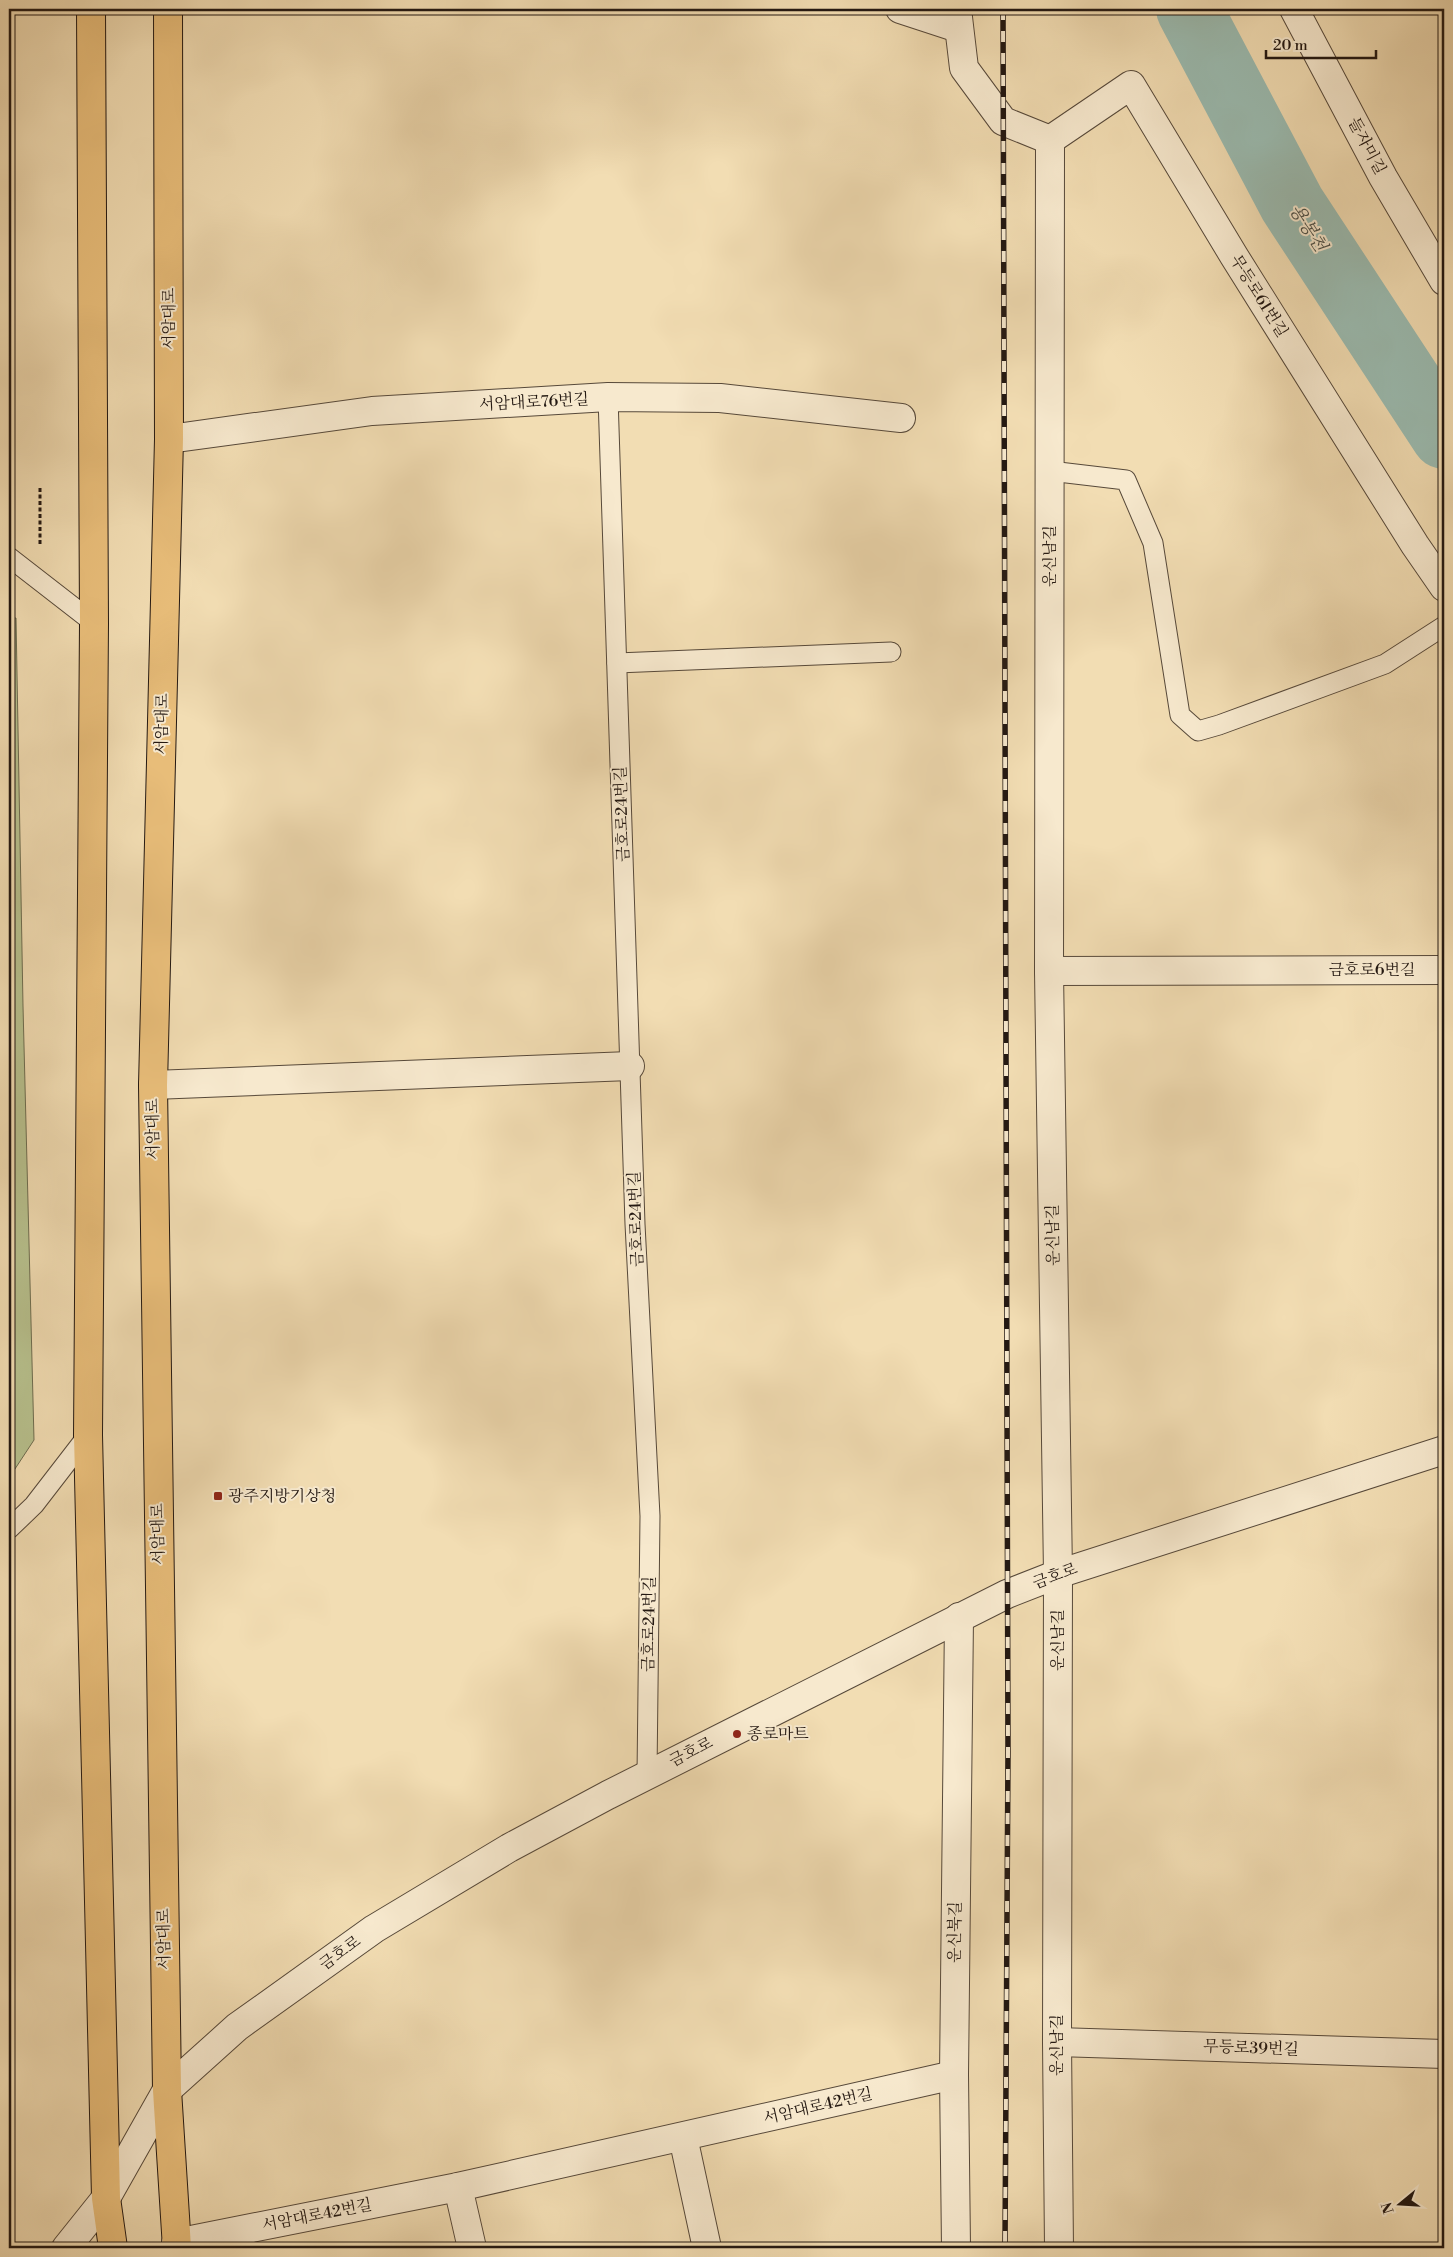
<svg xmlns="http://www.w3.org/2000/svg" width="1453" height="2257" font-family="'Libre Bodoni','Noto Serif KR',serif">
<rect width="100%" height="100%" fill="#f2ddb3"/>
<filter id="stains"><feTurbulence type="fractalNoise" baseFrequency=".004" numOctaves="4"/><feColorMatrix values="0 0 0 0 .2 0 0 0 0 .09 0 0 0 0 .02 0 0 0 .5 -.17"/></filter>
<radialGradient id="worn" r=".72"><stop offset=".6" stop-color="#630" stop-opacity="0"/><stop offset="1" stop-color="#630" stop-opacity=".3"/></radialGradient>
<!-- green -->
<path fill="#b8c28f" stroke="#6e6d50" d="M9,618H16L23,1006L34,1440L9,1478Z"/>
<g fill="none" stroke-linecap="round" stroke-linejoin="round">
<!-- river -->
<path stroke="#9bbbb0" stroke-width="66" d="M1189,9L1292,204L1444,436"/>
<defs>
<g id="service">
<path d="M608,397L635,1224L650,1516L647,1775"/>
<path d="M1050,471L1126,480L1153,543L1180,715L1198,731L1219,725L1385,664L1444,626"/>
<path d="M9,557L94,623"/>
<path d="M617,663L891,652"/>
<path d="M9,1529L34,1505L88,1435"/>
</g>
<g id="minor">
<path d="M900,9L958,28"/>
<path d="M957,9L964,68L1003,121L1050,140"/>
<path d="M1294,9L1383,177L1444,281"/>
<path d="M1050,140L1049,971L1058,1574L1057,2042L1059,2248"/>
<path d="M1050,140L1131,85L1234,256L1415,545L1444,587"/>
<path d="M169,439L372,411L608,397L720,398L901,418"/>
<path d="M1049,971L1444,970"/>
<path d="M153,1085L630,1066"/>
<path d="M1057,2042L1444,2054"/>
<path d="M683,2137L707,2248"/>
<path d="M458,2187L472,2248"/>
<path d="M106,2198L167,2090L237,2027L374,1929L509,1848L608,1795L1007,1594L1058,1574L1444,1450"/>
<path d="M176,2243L458,2187L954,2075"/>
<path d="M956,2248L954,2075L959,1617"/>
</g>
<path id="tertiary" d="M66,2248L106,2198"/>
<g id="primary">
<path d="M91,9L94,623L88,1435L106,2198L113,2248"/>
<path d="M168,9L169,439L153,1085L167,2090L177,2248"/>
</g>
</defs>
<!-- service casing -->
<use href="#service" stroke="#57493a" stroke-width="21"/>
<!-- minor casing -->
<use href="#minor" stroke="#57493a" stroke-width="30"/>
<!-- tertiary casing -->
<use href="#tertiary" stroke="#57493a" stroke-width="30"/>
<!-- primary casing -->
<use href="#primary" stroke="#231812" stroke-width="30"/>
<!-- path -->
<path stroke="#231812" stroke-width="3" stroke-dasharray="4 2.5" stroke-linecap="butt" d="M40,488V545"/>
<!-- service -->
<use href="#service" stroke="#f7e9ce" stroke-width="19"/>
<!-- minor -->
<use href="#minor" stroke="#f7e9ce" stroke-width="28"/>
<!-- tertiary -->
<use href="#tertiary" stroke="#f7e9ce" stroke-width="28"/>
<!-- primary -->
<use href="#primary" stroke="#e9be7a" stroke-width="28"/>
<defs>
<path id="rail" d="M1003,9L1008,1751L1005,2248"/>
</defs>
<!-- rail casing -->
<use href="#rail" stroke="#231812" stroke-width="5.5"/>
<!-- rail -->
<use href="#rail" stroke="#f7e9ce" stroke-width="4" stroke-dasharray="11" stroke-linecap="butt"/>
</g>
<!-- markers -->
<g fill="#8f2418" stroke="#f7e9ce" stroke-width="2">
<rect x="213" y="1491" width="10" height="10" rx="2.5"/>
<circle cx="737" cy="1734" r="5"/>
</g>
<g text-anchor="middle" dominant-baseline="central" stroke-width="4" stroke-linejoin="round" paint-order="stroke">
<!-- street labels -->
<g font-size="16" fill="#231812" stroke="#f7e9ce">
<text transform="translate(1367 146) rotate(62)">들자미길</text>
<text transform="translate(1259 296) rotate(58)">무등로61번길</text>
<text transform="translate(169 319) rotate(-90)">서암대로</text>
<text transform="translate(534 402) rotate(-3)">서암대로76번길</text>
<text transform="translate(1050 556) rotate(-90)">운신남길</text>
<text transform="translate(162 724) rotate(-89)">서암대로</text>
<text transform="translate(622 814) rotate(-92)">금호로24번길</text>
<text x="1372" y="970">금호로6번길</text>
<text transform="translate(153 1129) rotate(-91)">서암대로</text>
<text transform="translate(636 1219) rotate(-92)">금호로24번길</text>
<text transform="translate(1053 1235) rotate(-91)">운신남길</text>
<text transform="translate(158 1534) rotate(-91)">서암대로</text>
<text transform="translate(1055 1576) rotate(-20)">금호로</text>
<text transform="translate(649 1624) rotate(-89)">금호로24번길</text>
<text transform="translate(1058 1640) rotate(-90)">운신남길</text>
<text transform="translate(691 1752) rotate(-27)">금호로</text>
<text transform="translate(955 1932) rotate(-89)">운신북길</text>
<text transform="translate(164 1939) rotate(-91)">서암대로</text>
<text transform="translate(340 1953) rotate(-36)">금호로</text>
<text transform="translate(1057 2045) rotate(-90)">운신남길</text>
<text transform="translate(1251 2048) rotate(2)">무등로39번길</text>
<text transform="translate(818 2106) rotate(-13)">서암대로42번길</text>
<text transform="translate(317 2215) rotate(-11)">서암대로42번길</text>
</g>
<!-- poi labels -->
<g font-size="16" fill="#231812" stroke="#f7e9ce" text-anchor="start">
<text x="228" y="1496">광주지방기상청</text>
<text x="747" y="1734">종로마트</text>
</g>
<!-- water labels -->
<g font-size="18" font-style="italic" fill="#4d5149" stroke="#f7e9ce">
<text transform="translate(1308 228) rotate(57)">용봉천</text>
</g>
</g>
<!-- margin -->
<rect width="1453" height="2257" fill="none" stroke="#f2ddb3" stroke-width="30"/>
<rect x="10" y="10" width="1433" height="2237" fill="none" stroke="#231812" stroke-width="2.5"/>
<rect x="15" y="15" width="1423" height="2227" fill="none" stroke="#231812"/>
<!-- north arrow -->
<g transform="translate(1400 2204) rotate(252)" stroke="#f7e9ce" stroke-width="4" paint-order="stroke">
<path d="M0-4L9 19L0 12L-9 19Z" fill="#231812"/>
<text y="-8" font-size="14" font-weight="bold" text-anchor="middle" fill="#231812">N</text>
</g>
<!-- scale -->
<path d="M1266 50v8h110v-8" fill="none" stroke="#231812" stroke-width="2.5"/>
<text x="1273" y="50" font-size="15" fill="#231812" stroke="#f7e9ce" stroke-width="4" paint-order="stroke">20 m</text>
<rect width="100%" height="100%" filter="url(#stains)"/>
<rect width="100%" height="100%" fill="url(#worn)"/>
</svg>
